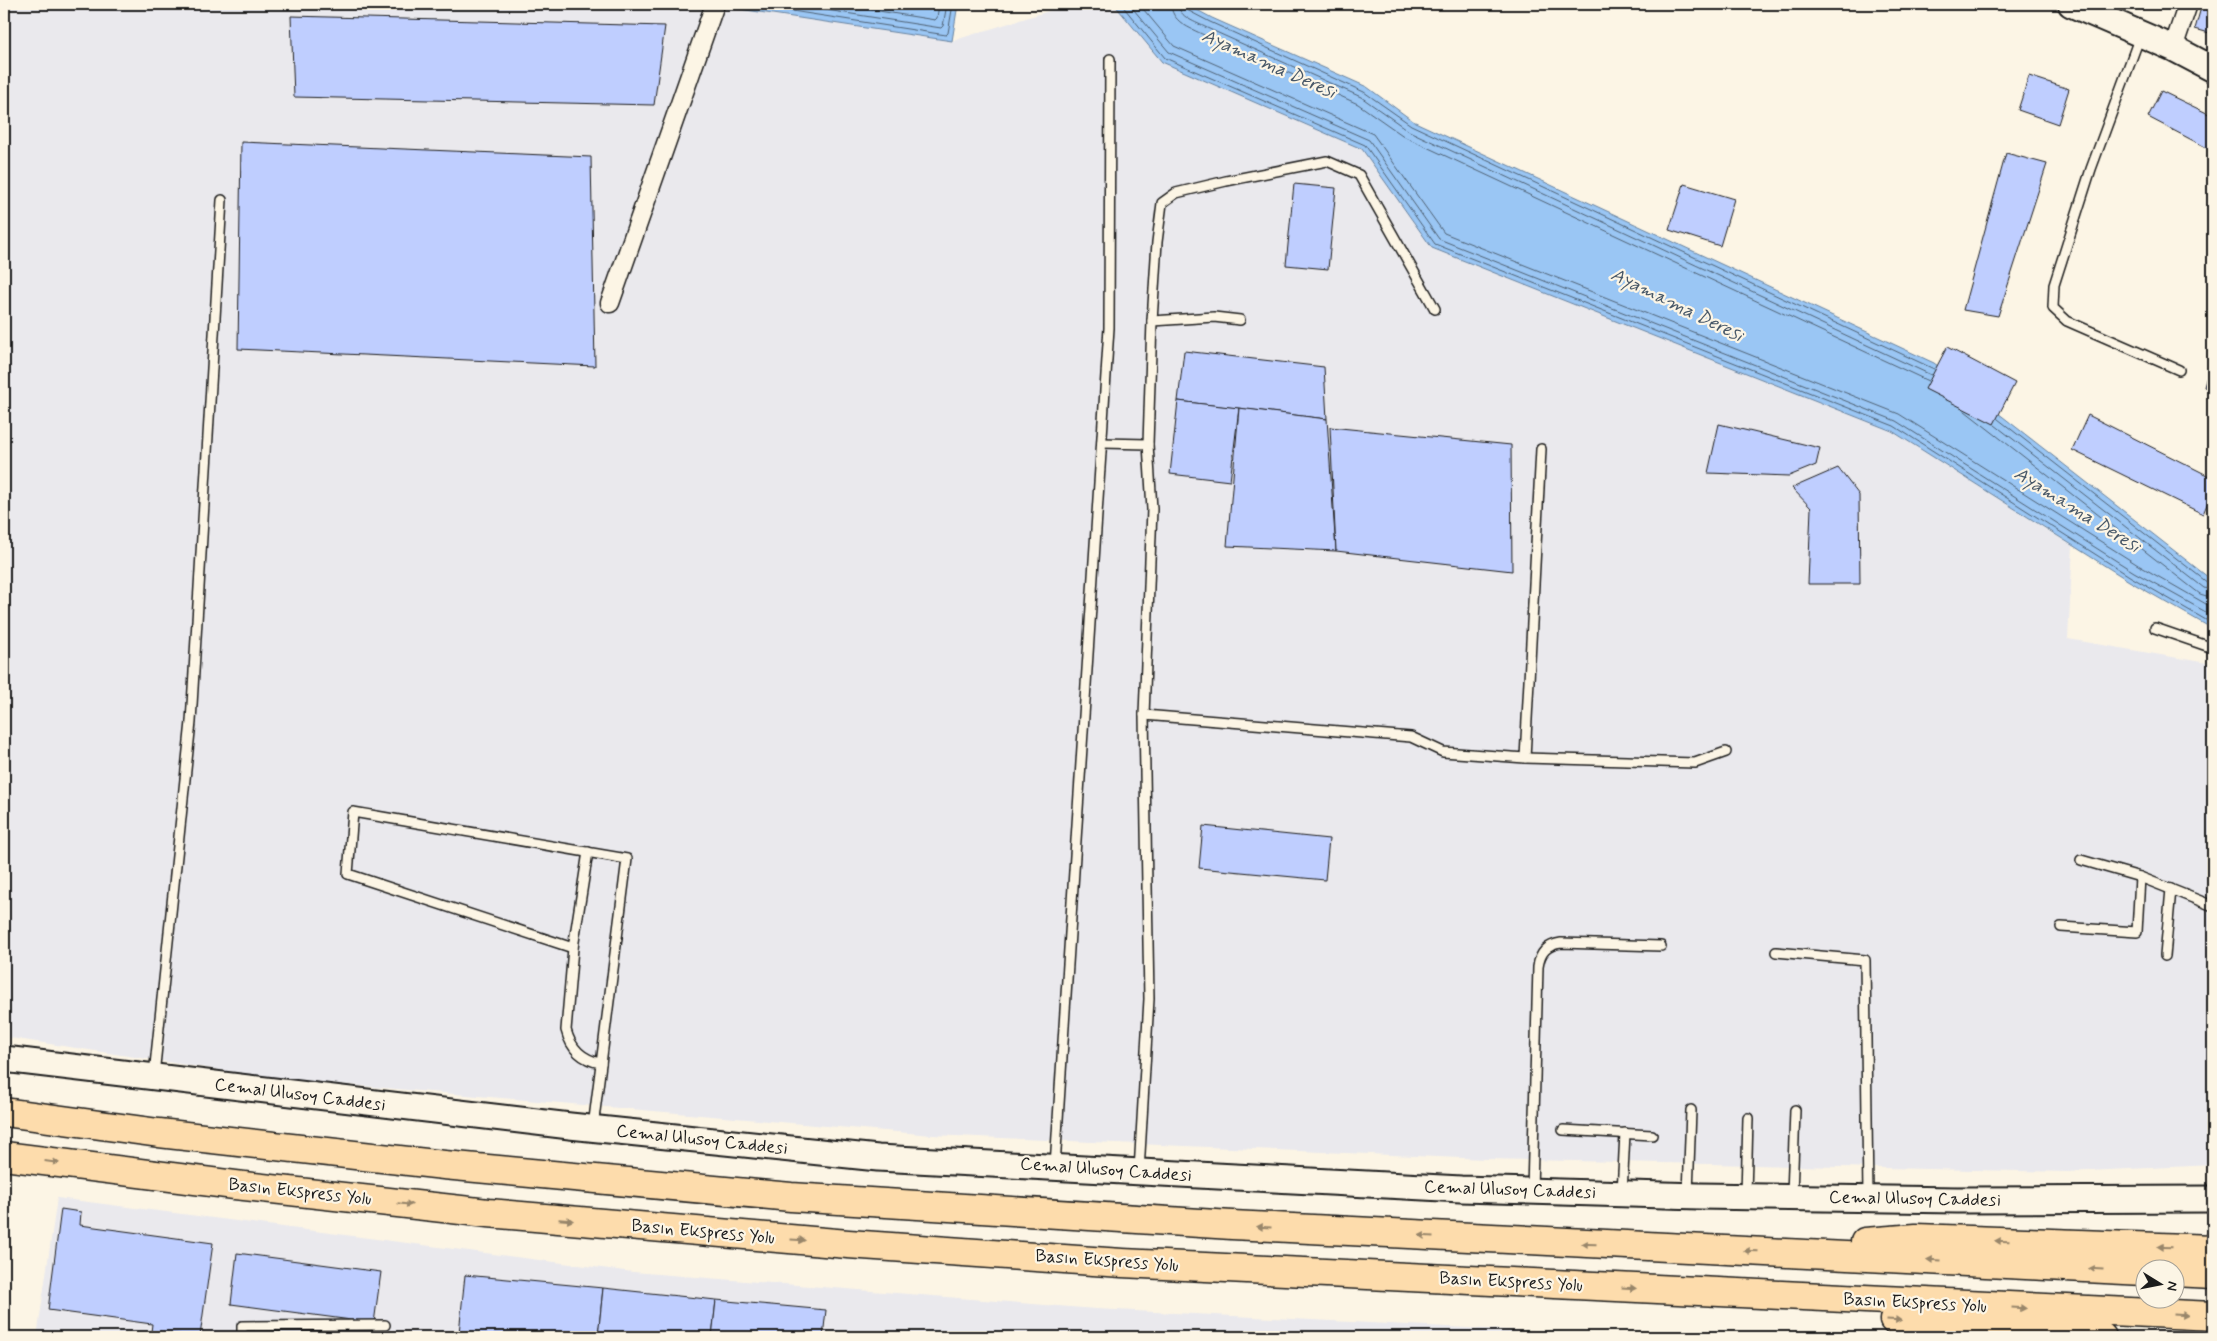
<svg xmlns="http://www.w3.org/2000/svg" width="2217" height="1341" font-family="Mynerve,sans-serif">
<rect width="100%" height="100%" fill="#fcf5e5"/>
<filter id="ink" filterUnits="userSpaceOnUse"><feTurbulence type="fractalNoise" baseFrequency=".02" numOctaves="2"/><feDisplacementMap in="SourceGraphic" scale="10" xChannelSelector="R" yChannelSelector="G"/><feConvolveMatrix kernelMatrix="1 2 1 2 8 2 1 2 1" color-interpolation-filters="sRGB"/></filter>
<g filter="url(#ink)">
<!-- built -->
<g fill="#eae9ed">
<path d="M4,4H706L952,41L1071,4H1114L1162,62L1362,149L1432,248L1892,431L2073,546L2068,639L2213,664V1165L2067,1172L1485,1159L932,1135L279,1079L4,1037Z"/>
<path d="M57,1198L633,1272L1096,1309L1525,1331L1524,1337H37Z"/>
</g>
<!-- green -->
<path fill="#afe7ab" stroke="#668264" d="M1525,1331L1637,1337H1524Z"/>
<!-- water -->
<g fill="#9ac6f4" stroke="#68829e">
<path d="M706,4H958L952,41Z"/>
<path d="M1114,4H1186L1212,18L1367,87L1413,121L1934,363L2213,581V629L2129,581L1892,431L1432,248L1362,149L1162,62Z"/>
</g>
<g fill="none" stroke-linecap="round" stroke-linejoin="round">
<!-- shore -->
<g stroke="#4e6072" stroke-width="1">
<path d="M747,4L946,35L948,33L953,4"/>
<path d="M788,4L941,28L943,26L947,4"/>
<path d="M835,4L935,20L937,18L939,4"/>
<path d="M1121,4L1165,58L1365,145L1435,244L1894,426L2131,577L2213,624"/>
<path d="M1129,4L1169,52L1369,140L1439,239L1896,421L2134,572L2213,616"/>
<path d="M1139,4L1174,46L1373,134L1444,233L1899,414L2138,565L2213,608"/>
<path d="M1171,4C1171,22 1190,28 1204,35L1358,104L1405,137L1928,381"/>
<path d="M1178,4C1179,18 1196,22 1207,28L1361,97L1409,131L1931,375"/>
<path d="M1184,4L1187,10L1210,22L1364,92L1411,125L1934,369"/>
<path d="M1965,411L2200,594L2213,598"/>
<path d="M1998,419L2208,583L2213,584"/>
<path d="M1995,425L2204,588L2213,590"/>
</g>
</g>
<!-- building -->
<g fill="#bfceff" stroke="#1c1c1c">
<path d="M2202,4H2213V34L2195,29Z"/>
<path d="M291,16L665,26L654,105L294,97Z"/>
<path d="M2029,76L2069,89L2058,124L2018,110Z"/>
<path d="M2161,91L2213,116V151L2148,117Z"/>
<path d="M241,142L591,157L595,366L238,349Z"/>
<path d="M2006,153L2047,164L1998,316L1963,310Z"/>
<path d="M1294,184L1336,188L1328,269L1286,265Z"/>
<path d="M1684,184L1734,199L1720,246L1669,230Z"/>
<path d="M1947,347L2015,383L1994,424L1925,389Z"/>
<path d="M1184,351L1324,367L1327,419L1178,401Z"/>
<path d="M2213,353V390L2204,387Z"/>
<path d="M1178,401L1239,408L1230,481L1170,474Z"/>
<path d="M1239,408L1327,419L1336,551L1227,546Z"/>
<path d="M2088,415L2213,478V490L2203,514L2072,450Z"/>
<path d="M1719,424L1820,448L1816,465L1789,476L1708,473Z"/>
<path d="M1330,427L1511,445L1512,571L1336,551Z"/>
<path d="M1838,468L1859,495L1860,584H1808L1811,508L1792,488Z"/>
<path d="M1203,826L1329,839L1325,880L1199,868Z"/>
<path d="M61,1209L81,1212L80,1225L213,1243L200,1336L151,1332L152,1324L48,1310Z"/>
<path d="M237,1253L381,1272L374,1323L231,1304Z"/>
<path d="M465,1275L603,1288L598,1337H506L459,1333Z"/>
<path d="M603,1288L716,1300L712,1337H598Z"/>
<path d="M716,1300L826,1310L823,1337H712Z"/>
</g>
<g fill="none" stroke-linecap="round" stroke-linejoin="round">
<defs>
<g id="service">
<path d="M2140,36L2091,169L2054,285L2053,308L2067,321L2179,370"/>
<path d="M1152,321L1157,242L1162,203L1176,193L1226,181L1327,161L1359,175L1435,309"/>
<path d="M1102,443L1148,444"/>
<path d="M2155,628L2213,648"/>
<path d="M1144,715L1411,737L1443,752L1525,758L1541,449"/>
<path d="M1525,758L1695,763L1726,752"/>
<path d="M588,852L573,948L566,1030C571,1049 582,1060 601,1063"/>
<path d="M2081,860L2140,877L2213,906"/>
<path d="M2061,927L2137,932L2140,877"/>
<path d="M573,948L348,874L353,812L627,859L593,1127"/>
<path d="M1776,952L1865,960L1868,1196"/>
<path d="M2165,956L2171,889"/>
<path d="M154,1075L191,722L222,200"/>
<path d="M1563,1130L1652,1135"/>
<path d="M1055,1166L1109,328L1110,59"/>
<path d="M1139,1171L1149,999L1144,715L1152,509L1148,444L1152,321L1214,317L1240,320"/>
<path d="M1532,1190L1538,967C1540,952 1547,945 1561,943L1661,946"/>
<path d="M1622,1193L1625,1133"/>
<path d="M1688,1194L1691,1110"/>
<path d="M1746,1195L1748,1118"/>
<path d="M1792,1195L1795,1110"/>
<path d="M242,1337V1326L385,1325"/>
</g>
<g id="minor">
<path d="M2173,48L2188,4"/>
<path d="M610,303L715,4"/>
</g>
<g id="secondary">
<path d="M2071,4L2173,48L2213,69"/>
<path d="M4,1059L570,1126L878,1158L1461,1189L1699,1196L1957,1200L2213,1199"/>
</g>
<g id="motorway">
<path d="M4,1112L159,1133L444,1165L791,1197L1232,1225L2144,1271"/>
<path d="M4,1156L235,1185L488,1213L848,1244L1122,1263L2213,1316"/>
<path d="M1865,1242L1916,1238L2213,1249"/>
<path d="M2174,1272L2213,1274"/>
<path d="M1894,1320L2102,1337"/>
</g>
</defs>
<!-- service casing -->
<use href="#service" stroke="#1c1c1c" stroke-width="12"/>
<!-- minor casing -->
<use href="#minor" stroke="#1c1c1c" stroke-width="21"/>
<!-- secondary casing -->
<use href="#secondary" stroke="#1c1c1c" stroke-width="29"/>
<!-- motorway casing -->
<use href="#motorway" stroke="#1c1c1c" stroke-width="31"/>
<!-- service -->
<use href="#service" stroke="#fcf5e5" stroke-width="9"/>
<!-- minor -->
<use href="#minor" stroke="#fcf5e5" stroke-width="18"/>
<!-- secondary -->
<use href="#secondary" stroke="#fcf5e5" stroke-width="25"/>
<!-- motorway -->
<use href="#motorway" stroke="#fddcac" stroke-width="28"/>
</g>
<!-- one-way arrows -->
<defs><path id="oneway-solid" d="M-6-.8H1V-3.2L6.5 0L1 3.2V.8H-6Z" transform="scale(1.25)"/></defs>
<g fill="#98866b">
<use href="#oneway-solid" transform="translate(52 1162) rotate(7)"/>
<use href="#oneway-solid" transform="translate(405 1204) rotate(6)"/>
<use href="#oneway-solid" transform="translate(566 1220) rotate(5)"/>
<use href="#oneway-solid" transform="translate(1264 1227) rotate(-177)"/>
<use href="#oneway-solid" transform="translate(1426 1236) rotate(-177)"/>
<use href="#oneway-solid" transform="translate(798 1240) rotate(4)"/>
<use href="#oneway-solid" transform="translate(2002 1241) rotate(-178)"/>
<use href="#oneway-solid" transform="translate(1589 1244) rotate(-178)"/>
<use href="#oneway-solid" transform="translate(2165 1247) rotate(-178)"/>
<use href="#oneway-solid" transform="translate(1751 1251) rotate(-178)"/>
<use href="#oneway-solid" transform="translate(1934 1260) rotate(-177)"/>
<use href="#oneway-solid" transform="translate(2096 1269) rotate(-177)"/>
<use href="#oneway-solid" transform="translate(1629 1288) rotate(3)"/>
<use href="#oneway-solid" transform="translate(2019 1308) rotate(3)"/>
<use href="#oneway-solid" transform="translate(2181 1315) rotate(3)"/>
<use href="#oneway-solid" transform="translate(1894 1320) rotate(4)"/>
</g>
</g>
<g text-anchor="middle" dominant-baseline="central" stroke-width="4.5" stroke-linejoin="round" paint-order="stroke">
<!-- street labels -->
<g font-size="18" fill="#1c1c1c" stroke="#fcf5e5">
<text transform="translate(300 1095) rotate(7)">Cemal Ulusoy Caddesi</text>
<text transform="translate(702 1140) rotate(6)">Cemal Ulusoy Caddesi</text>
<text transform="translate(1106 1170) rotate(4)">Cemal Ulusoy Caddesi</text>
<text transform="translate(1510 1190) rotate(2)">Cemal Ulusoy Caddesi</text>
<text transform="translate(300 1192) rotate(6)">Basın Ekspress Yolu</text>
<text transform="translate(1915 1199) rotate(1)">Cemal Ulusoy Caddesi</text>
<text transform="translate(703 1232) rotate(5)">Basın Ekspress Yolu</text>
<text transform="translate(1107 1261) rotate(4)">Basın Ekspress Yolu</text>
<text transform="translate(1511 1282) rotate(3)">Basın Ekspress Yolu</text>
<text transform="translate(1915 1303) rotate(3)">Basın Ekspress Yolu</text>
</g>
<!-- water labels -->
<g font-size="19" font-style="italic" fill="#485868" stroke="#fcf5e5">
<text transform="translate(1269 64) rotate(24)">Ayamama Deresi</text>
<text transform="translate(1677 305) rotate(26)">Ayamama Deresi</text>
<text transform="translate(2077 510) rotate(32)">Ayamama Deresi</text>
</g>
</g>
<!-- margin -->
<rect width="2217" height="1341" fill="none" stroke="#fcf5e5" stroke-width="20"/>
<rect x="10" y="10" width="2197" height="1321" fill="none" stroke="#1c1c1c" stroke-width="2" filter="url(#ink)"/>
<!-- north arrow -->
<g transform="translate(2160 1284) rotate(100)"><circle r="24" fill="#fcf5e5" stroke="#a29e95"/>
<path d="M0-4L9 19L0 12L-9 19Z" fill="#1c1c1c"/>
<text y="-8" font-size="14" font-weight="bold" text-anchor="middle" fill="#1c1c1c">N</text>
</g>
</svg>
